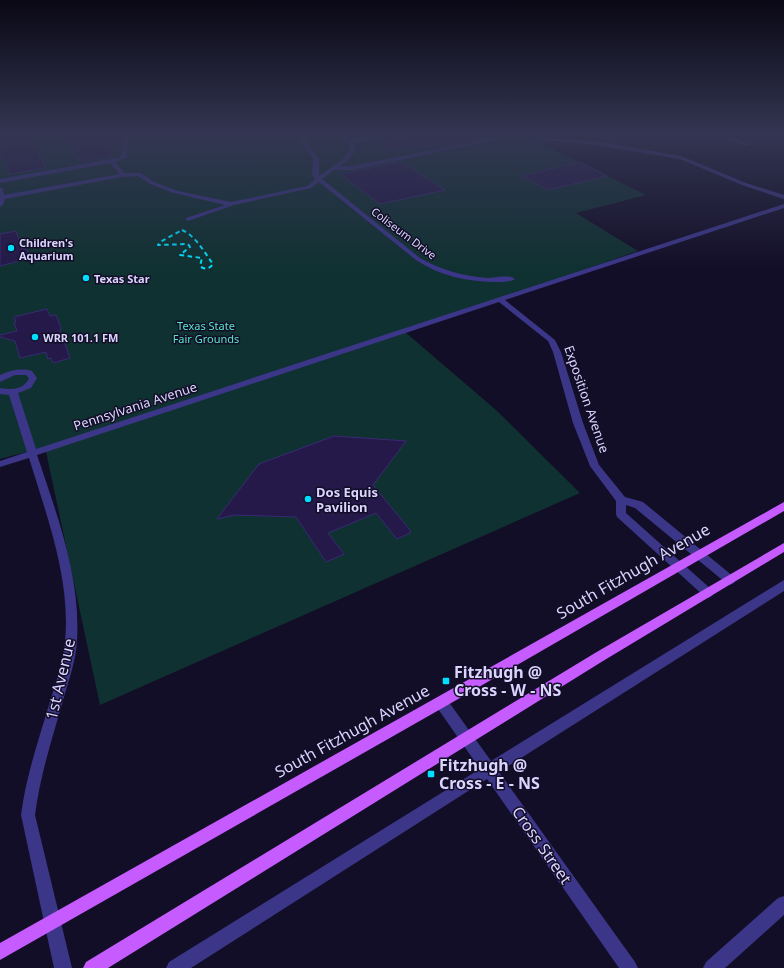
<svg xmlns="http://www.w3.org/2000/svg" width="784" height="968" font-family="'Noto Sans',sans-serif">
<rect width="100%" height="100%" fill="#130e27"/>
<!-- green -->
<path fill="#103131" d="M0,133H519L646,195L576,213L638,251L405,332L496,410L580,493L100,705L45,447L0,459Z"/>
<!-- building -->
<g fill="#241949" stroke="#3a2976">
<path d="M6,133L20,134L27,133L46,168L10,174L4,158L0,159V138Z"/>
<path d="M75,133H114L120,141L115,142L117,145L106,147L113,156L81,162L63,134Z"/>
<path d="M419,133H491V137L444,146L441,145L431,147L422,144L388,151L376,143L396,139L393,138Z"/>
<path d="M401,162L445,190L380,204L340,174Z"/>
<path d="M580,162L607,176L548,190L522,176Z"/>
<path d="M16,231L22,249H27L30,258L0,266V234Z"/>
<path d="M47,309L50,316L56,315L61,328L60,330L70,358L53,363L51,358L48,359L46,352L20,358L15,341L0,337V335L17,331L14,322H16L14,317Z"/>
<path d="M334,436L406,441L373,485L410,530V533L397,539L376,513L328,533L344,554L326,562L296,517L234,515L217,519L259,464Z"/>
</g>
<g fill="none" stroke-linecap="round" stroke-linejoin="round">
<!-- minor-tunnel -->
<path stroke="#312c47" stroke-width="5.5" stroke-dasharray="5.5 3" stroke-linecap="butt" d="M611,140L616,133"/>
<!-- minor -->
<g fill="#3b3688" fill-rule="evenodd">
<path d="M128,133H132L128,141L127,158L115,162L124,173H141L154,182L178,191L231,202L307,186L315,180L312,174L313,159L300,140L302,135L301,133H305L307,135L305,140L319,159V176L342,160L350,149L349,143L336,133H341L352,140L394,133H402L354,143L356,149C352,157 347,162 339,166H352L519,133H529L544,138L595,141L681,156L746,183L784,195V199L742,185L680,159L595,145L544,140L524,134L352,170H334L322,179L420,258C441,270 463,276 487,278C494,278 509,274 515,279C510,282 502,282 497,282C468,282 440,276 416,260L319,182L311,188L234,205L188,221L186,220V218L225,205L174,193L150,184L138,176L122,177L5,199L3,205L0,207V187L3,189L4,195L119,174L111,163L0,183V179L121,157L123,141Z"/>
<path d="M714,133H719L751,145L746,146Z"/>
<path d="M784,204V208L505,300L555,340L561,352L583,423L599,465L625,497L643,502L734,577L736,580L734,583L730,585L726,583L635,508L626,505V513L712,590L714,593L712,596L708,598L704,596L617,517L616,514V501L590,466L573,423L553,352L548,341L499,302L37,455C57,515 81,577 77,641C76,660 69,679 64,697C53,736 40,775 35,815L72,968H54L21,815C26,775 40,736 51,698C57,680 63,660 65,642C71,579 47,517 29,458L0,467V461L27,452L9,395L0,394V388C11,390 24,390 29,378L26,375H15L0,382V375C11,370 20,368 32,371L37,378L31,388L18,393L36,449Z"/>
<path d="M784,580V591L499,772L635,962L638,968H619L487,779L191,968H166L169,962L480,769L436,706L434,702L436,698L441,696L446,698L491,761Z"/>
<path d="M784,896V915L725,968H703L706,962L778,898Z"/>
</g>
<!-- major -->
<g fill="#c65bff" fill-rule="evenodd">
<path d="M784,502V511L446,706L0,960V943Z"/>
<path d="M784,543V552L603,661L108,968H83L86,962L595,653Z"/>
</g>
<!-- rail -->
<path stroke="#00dfff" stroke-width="2" stroke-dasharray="4.5 3.5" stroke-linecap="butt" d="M182,230C196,236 204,252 213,264C210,269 204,270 200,266L202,258L180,255L190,247L188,244L158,245L160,242Z"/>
</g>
<!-- sky -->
<linearGradient id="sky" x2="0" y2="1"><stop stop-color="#0a0815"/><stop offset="0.5" stop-color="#333652"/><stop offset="1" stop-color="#333652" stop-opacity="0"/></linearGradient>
<rect width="784" height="268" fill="url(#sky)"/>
<!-- markers -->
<g fill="#00dfff" stroke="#130e27" stroke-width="1.5">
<circle cx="11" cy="248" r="4"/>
<circle cx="86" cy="278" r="4"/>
<circle cx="35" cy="337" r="4"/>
<circle cx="308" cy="499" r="4"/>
<rect x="442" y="677" width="8" height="8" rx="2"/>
<rect x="427" y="770" width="8" height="8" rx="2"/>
</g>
<g text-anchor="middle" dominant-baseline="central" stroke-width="3" stroke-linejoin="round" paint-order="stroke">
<!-- far-street labels -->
<g font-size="11" fill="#dad4ff" stroke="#130e27">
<text transform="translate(404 233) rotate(37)">Coliseum Drive</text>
</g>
<!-- far-poi labels -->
<g font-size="11" font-weight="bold" fill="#dad4ff" stroke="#130e27" text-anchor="start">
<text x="19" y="242">Children's<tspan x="19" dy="13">Aquarium</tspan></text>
<text x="94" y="278">Texas Star</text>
<text x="43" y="337">WRR 101.1 FM</text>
</g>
<!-- far-park labels -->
<g font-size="11" fill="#58e6c6" stroke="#130e27">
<text x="206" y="325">Texas State<tspan x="206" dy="13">Fair Grounds</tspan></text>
</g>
<!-- street labels -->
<g font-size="13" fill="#dad4ff" stroke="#130e27">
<text transform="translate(587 399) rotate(71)">Exposition Avenue</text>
<text transform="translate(135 406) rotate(-18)">Pennsylvania Avenue</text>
</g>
<!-- poi labels -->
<g font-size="13" font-weight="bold" fill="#dad4ff" stroke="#130e27" text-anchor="start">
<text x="316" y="492">Dos Equis<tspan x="316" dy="15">Pavilion</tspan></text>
</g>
<!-- near-street labels -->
<g font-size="16" fill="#dad4ff" stroke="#130e27">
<text transform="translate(633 571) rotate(-30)">South Fitzhugh Avenue</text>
<text transform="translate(60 679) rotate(-77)">1st Avenue</text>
<text transform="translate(352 731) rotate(-29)">South Fitzhugh Avenue</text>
<text transform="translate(542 845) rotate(55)">Cross Street</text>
</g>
<!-- near-poi labels -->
<g font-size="16" font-weight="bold" fill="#dad4ff" stroke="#130e27" text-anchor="start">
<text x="454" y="672">Fitzhugh @<tspan x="454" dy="18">Cross - W - NS</tspan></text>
<text x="439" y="765">Fitzhugh @<tspan x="439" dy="18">Cross - E - NS</tspan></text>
</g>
</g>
</svg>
